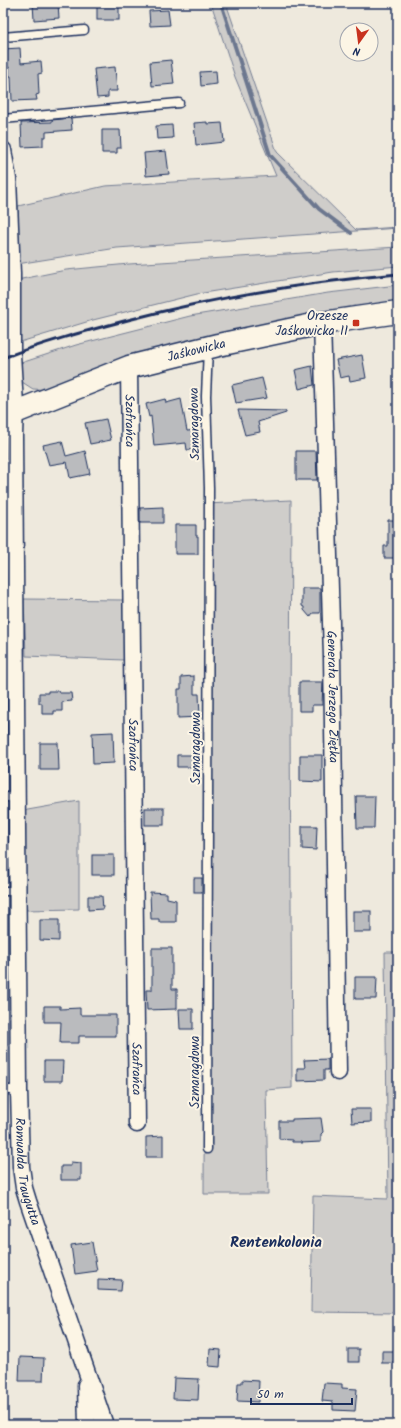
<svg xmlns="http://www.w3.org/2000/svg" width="401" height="1428" font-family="Kalam,sans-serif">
<rect width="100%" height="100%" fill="#eee9dd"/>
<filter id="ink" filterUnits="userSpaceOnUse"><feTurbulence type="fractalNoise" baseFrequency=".025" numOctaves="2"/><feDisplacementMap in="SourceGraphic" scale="8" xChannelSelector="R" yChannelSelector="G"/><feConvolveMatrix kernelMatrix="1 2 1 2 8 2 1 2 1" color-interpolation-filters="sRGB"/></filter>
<g filter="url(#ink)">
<!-- green -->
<g fill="#cfcdca" stroke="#757e94">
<path d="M211,3H226L277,152L356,230L398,227V228L117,248L17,264L18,206L105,186L276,176L235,77Z"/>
<path d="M398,247V266L333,272L197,294L93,320L17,343V280L66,270L129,264Z"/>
<path d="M398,285V306L54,390L33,389L22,382L18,364L76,345L190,316L328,293Z"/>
<path d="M291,500L290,720L292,1088L266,1090L268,1194H204L206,504Z"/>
<path d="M24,599L125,600L124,660L26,656Z"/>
<path d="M79,801V909L24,910L22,811Z"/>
<path d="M385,952H398V1313L311,1312L313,1196L388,1199Z"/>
</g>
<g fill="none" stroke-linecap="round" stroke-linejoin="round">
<!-- stream -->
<path stroke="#6c778f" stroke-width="4" d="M221,3L270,155L319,209L351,233"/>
</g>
<!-- building -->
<g fill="#babbbe" stroke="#1b2f5e">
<path d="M33,3H58L59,18L34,20Z"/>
<rect x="97" y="3" width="22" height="17"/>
<path d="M168,10L170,25L150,26L149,11Z"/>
<path d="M20,48L21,63L41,61L42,73L38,74L39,94L36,95L37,100L12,101L11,76H9V67L3,68V49Z"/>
<path d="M171,60L174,84L152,86L150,62Z"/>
<path d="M115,67L117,91H108V97L97,98L94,69Z"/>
<path d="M216,71L217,84L201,86L200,72Z"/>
<path d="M71,118L72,130L46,132V137H43V146L22,147L21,123L52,122V120Z"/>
<path d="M207,122V124L222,123L224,142L196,145L194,123Z"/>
<path d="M172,125L173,138L157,139L156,126Z"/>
<path d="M102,130H120L121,148H117V153H102Z"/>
<path d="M166,151L169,174L146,176L144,153Z"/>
<path d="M362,355L366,378L350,381L349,376L340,378L336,360Z"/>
<path d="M312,366L314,385L299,389L295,370Z"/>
<path d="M262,378L267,398L236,403L232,385Z"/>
<path d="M165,399L166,403L181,399L187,431L198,430L200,449L187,450L186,443L154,446L151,416L149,417L146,404Z"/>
<path d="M238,410L286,411V413L258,422L260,432L245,435Z"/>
<path d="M106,419L111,440L90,444L85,423Z"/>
<path d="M62,441L66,456L85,451L90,474L70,478L67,462L49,465L43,445Z"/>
<path d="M296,451H316L317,480H296Z"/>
<path d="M163,507V523H140V508Z"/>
<path d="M388,520H398V558H384V546H388Z"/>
<path d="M175,525H196V536H198V554H175Z"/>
<path d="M302,588H320V613H313L310,617L304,610V607L302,606Z"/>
<path d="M194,676V694H199L200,717L178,718V689H181V677Z"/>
<path d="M299,682H323L322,705H312V711H299Z"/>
<path d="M48,691H59V693H71L72,701L62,702V711H54V714H42V703H39V693H48Z"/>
<path d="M113,732L114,763L93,764L92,733Z"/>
<path d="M40,743H58L59,770H40Z"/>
<path d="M177,755H198L197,767H177Z"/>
<path d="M300,755H322V782L300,781Z"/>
<path d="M356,796H375L374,828H357Z"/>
<rect x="145" y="808" width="19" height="17"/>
<path d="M302,826H317L316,850L302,849Z"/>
<rect x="92" y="855" width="22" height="20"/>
<rect x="194" y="878" width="8" height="14"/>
<path d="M150,892L167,893V898L176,900V922H159V919H151Z"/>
<path d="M88,896H102L103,909L88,910Z"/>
<rect x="353" y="911" width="18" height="21"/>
<path d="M40,920H59V941L40,940Z"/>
<path d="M152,948H172V989H177V1009L147,1010L146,990H152Z"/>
<path d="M355,977H377L376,999H355Z"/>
<path d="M44,1006H60V1009L80,1008V1015H116V1036H79V1043H60L61,1022H44Z"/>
<path d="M179,1009H193V1029H180Z"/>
<path d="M328,1059V1070H324V1080L297,1081V1068H305L304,1060Z"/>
<path d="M44,1061H63L62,1081H44Z"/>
<path d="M351,1109H371V1122L352,1123Z"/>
<path d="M321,1118L323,1132L321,1134V1142L301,1143V1142H292V1140L279,1139V1121H292V1119Z"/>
<path d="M163,1136V1157H146V1137Z"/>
<path d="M71,1162L81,1163V1180H61V1166H71Z"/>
<path d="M92,1242L97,1271L75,1274L71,1245Z"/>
<path d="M98,1279L122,1280L121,1291L98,1290Z"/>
<path d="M210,1349L221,1350L220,1367L209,1366Z"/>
<rect x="348" y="1349" width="11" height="13"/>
<rect x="382" y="1351" width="14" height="12"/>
<path d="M20,1357L44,1358L43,1381H19Z"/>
<path d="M174,1378L199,1379L198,1400L173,1399Z"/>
<path d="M242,1380L259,1381L258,1402L237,1401L238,1383H242Z"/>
<path d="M324,1383L342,1384V1388L357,1389L355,1411L333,1410V1402L322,1401Z"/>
</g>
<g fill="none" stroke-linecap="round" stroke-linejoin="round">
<defs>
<g id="lane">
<path d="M3,37L84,30"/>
<path d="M3,119L179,103"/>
<path d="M3,797H16"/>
<path d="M3,891H18"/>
<path d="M3,1090H19"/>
<path d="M207,1149L209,488L206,396L208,348"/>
</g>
<g id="street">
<path id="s1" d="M3,150L8,179L12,274V354L15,405L14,436L19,1090L21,1167L24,1188L28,1201L105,1425"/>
<path id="s2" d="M322,323L332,656L338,1072"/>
<path id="s3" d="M129,367L137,1124"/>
<path d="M86,1385L87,1425"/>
</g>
<g id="secondary">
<path id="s4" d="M3,417L129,367L218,345L322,323L398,312"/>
</g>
</defs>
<!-- lane casing -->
<use href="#lane" stroke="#1b2f5e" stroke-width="11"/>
<!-- street casing -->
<use href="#street" stroke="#1b2f5e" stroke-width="19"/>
<!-- secondary casing -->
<use href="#secondary" stroke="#1b2f5e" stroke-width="25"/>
<!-- lane -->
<use href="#lane" stroke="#fcf5e5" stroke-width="8"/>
<!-- street -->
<use href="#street" stroke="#fcf5e5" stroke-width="16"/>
<!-- secondary -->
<use href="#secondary" stroke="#fcf5e5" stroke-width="22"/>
<!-- rail -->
<path stroke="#1b2f5e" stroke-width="3" d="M3,358C44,342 86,331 128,320C217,297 307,282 398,274"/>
</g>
</g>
<!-- markers -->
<rect fill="#c8321e" stroke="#fcf5e5" stroke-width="1.5" x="352" y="319" width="8" height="8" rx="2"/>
<g text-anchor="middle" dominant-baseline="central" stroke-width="4" stroke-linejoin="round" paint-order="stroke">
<!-- poi labels -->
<g font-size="13" fill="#1b2f5e" stroke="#fcf5e5" text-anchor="end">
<text x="348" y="316">Orzesze<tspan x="348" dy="15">Jaśkowicka II</tspan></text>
</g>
<!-- street labels -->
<g font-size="13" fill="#1b2f5e" stroke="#fcf5e5">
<text stroke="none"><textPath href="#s4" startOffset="205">Jaśkowicka</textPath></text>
<text stroke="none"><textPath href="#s3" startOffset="54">Szafrańca</textPath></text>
<text transform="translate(195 424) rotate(-91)">Szmaragdowa</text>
<text stroke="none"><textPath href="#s2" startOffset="374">Generała Jerzego Ziętka</textPath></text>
<text stroke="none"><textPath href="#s3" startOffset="378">Szafrańca</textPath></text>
<text transform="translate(196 748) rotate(-90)">Szmaragdowa</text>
<text stroke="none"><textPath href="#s3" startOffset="702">Szafrańca</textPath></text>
<text transform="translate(195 1072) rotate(-90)">Szmaragdowa</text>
<text stroke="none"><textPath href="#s1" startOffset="1023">Romualda Traugutta</textPath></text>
</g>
<!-- quarter labels -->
<g font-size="15" font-weight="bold" fill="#1b2f5e" stroke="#fcf5e5">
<text x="276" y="1243">Rentenkolonia</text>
</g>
</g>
<!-- margin -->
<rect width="401" height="1428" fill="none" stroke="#fcf5e5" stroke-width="16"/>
<rect x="8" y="8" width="385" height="1412" fill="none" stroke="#1b2f5e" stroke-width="1.5" filter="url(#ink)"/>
<!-- north arrow -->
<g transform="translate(359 42) rotate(194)"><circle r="19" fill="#fcf5e5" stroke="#a2a6af"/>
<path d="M0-3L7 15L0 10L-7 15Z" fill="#c8321e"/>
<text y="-6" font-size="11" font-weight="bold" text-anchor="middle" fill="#1b2f5e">N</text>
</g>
<!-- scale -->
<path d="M251 1398v6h101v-6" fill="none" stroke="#1b2f5e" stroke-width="2"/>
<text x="257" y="1398" font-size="12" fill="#1b2f5e" stroke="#fcf5e5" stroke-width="3" paint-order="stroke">50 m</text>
</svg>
